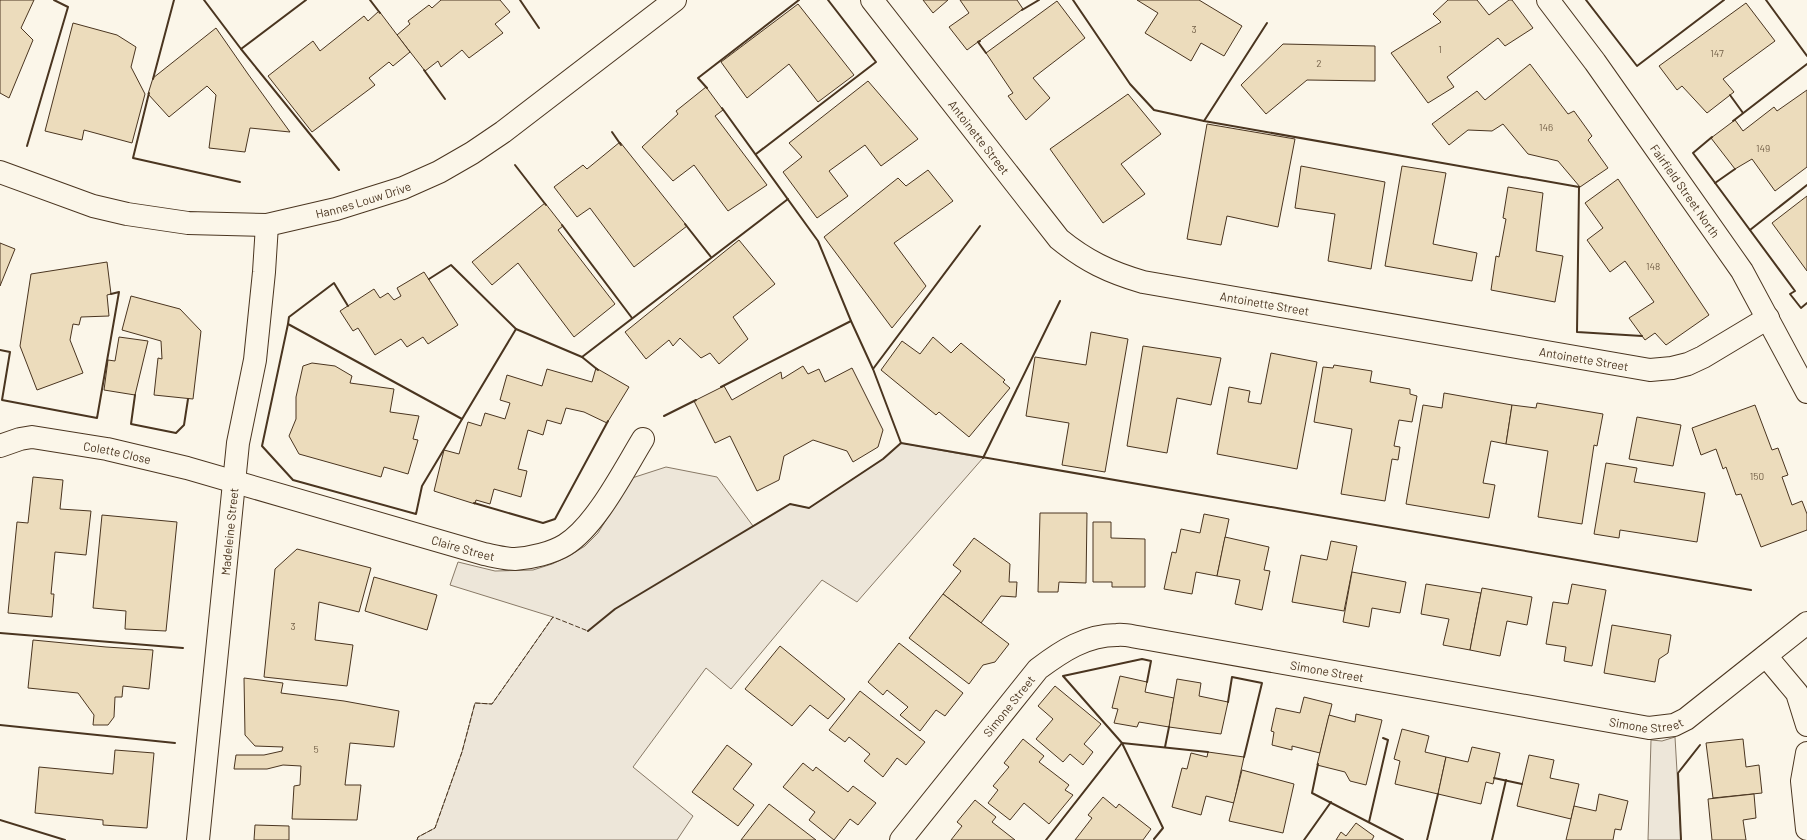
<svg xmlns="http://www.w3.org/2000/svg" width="1807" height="840" font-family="Barlow,sans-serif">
<rect width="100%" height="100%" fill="#fbf6e9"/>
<!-- green -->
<g fill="#ede6d9" stroke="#887966">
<path d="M901,443L983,458L857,602L822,580L731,689L706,668L633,767L693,816L677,840H417L418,837L435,828L462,752L475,703L492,704L553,617L450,585L458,562L495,571L533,570L552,564L569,556L585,546L598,533L632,478L666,467L717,477L753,526L790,504L809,508L883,459Z"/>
<path d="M1675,737L1681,840H1648L1651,740L1662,741Z"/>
</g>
<!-- building -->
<g fill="#ecdcbc" stroke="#4a3520">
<path d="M0,0H34L21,28L33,40L9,98L0,93Z"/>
<path d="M441,0H500L510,12L495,24L503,33L469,58L462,50L441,67L438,61L425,71L397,35L410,24L408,21L429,5L432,8Z"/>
<path d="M923,0H948L933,13Z"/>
<path d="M960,0H1017L1023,9L967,50L949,27L969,13Z"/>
<path d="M1137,0H1199L1242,26L1224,56L1201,43L1191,61L1145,33L1158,13Z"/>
<path d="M1448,0H1477L1489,15L1509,0H1512L1533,28L1505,46L1498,38L1447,77L1454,87L1428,103L1391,53L1441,22L1433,14Z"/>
<path d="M1057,1L1085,38L1033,78L1050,98L1026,120L1008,96L1013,93L986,53Z"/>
<path d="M1746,3L1775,41L1723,79L1734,92L1707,113L1682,86L1677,90L1659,66Z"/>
<path d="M798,4L854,75L818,102L789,64L747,98L721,62Z"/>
<path d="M379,11L410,52L393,66L389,62L369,78L375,85L312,132L268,76L313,41L320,51L364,16L368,21Z"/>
<path d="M73,23L117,35L136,47L131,67L145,94L132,143L84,130L82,140L45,131Z"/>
<path d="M216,28L248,74L290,132L250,128L245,152L209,148L216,95L207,86L169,117L148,94L153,78Z"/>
<path d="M1283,44L1375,46V81L1307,80L1266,114L1241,85Z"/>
<path d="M1530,64L1568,114L1574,111L1592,136L1588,140L1608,168L1580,187L1558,161L1528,154L1503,124L1492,131L1468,130L1449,145L1432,124L1477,91L1485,100Z"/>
<path d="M868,81L918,139L881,166L865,145L829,171L848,196L817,218L783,172L802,157L789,143Z"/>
<path d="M706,87L723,110L715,116L767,185L728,211L694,165L673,181L642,147L678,114L676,111Z"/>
<path d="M1807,90V167L1775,191L1752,159L1735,169L1711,138L1735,120L1743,131L1774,107L1777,111Z"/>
<path d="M1128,94L1161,134L1121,164L1145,194L1103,223L1050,149Z"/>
<path d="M1207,124L1295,139L1278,227L1227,216L1221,245L1187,239Z"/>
<path d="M620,142L687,226L634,267L590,208L577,217L554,187L583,165L587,169Z"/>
<path d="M1301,166L1385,182L1371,269L1328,261L1335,214L1295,208Z"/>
<path d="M1402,166L1446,173L1433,244L1477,253L1472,281L1385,266Z"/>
<path d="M928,170L953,201L894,243L926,286L892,328L824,237L898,178L906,186Z"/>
<path d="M1618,179L1709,315L1666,345L1655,333L1645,340L1629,318L1654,302L1625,261L1610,272L1587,240L1603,228L1585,203Z"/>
<path d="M1508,187L1543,193L1536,251L1563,256L1555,302L1491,290L1496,256L1499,257L1506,219L1503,218Z"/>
<path d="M1807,196V271L1772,223Z"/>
<path d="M545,203L563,226L558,230L615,304L574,337L518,263L492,285L472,262Z"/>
<path d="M739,240L775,284L733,317L748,339L719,364L710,353L701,358L680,338L673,346L669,340L646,359L625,332Z"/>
<path d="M0,243L15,249L0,286Z"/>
<path d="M107,262L111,294L107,295L109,316L81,317L79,325L73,324L70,340L83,373L37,390L20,346L31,274Z"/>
<path d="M424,272L458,325L428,344L423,337L407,347L401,339L375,355L358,328L353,331L340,311L374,289L380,298L388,293L394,300L401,296L397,288Z"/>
<path d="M131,296L180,309L201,331L193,399L154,395L158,358L162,359L161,341L122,330Z"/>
<path d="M1091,332L1128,339L1105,472L1062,465L1069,423L1026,416L1035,357L1086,365Z"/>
<path d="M119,337L148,341L135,395L104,390L108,360L115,361Z"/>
<path d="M933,337L951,353L961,343L1005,380L1003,382L1010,388L969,437L939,412L936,415L881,370L902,341L920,354Z"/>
<path d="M1143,346L1221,358L1211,405L1177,398L1167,453L1127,446Z"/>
<path d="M1271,353L1317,362L1297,469L1217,454L1229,387L1250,391L1248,402L1261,404Z"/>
<path d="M312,363L335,366L352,376L350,383L394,389L390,412L419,416L413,439L418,440L408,474L384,467L381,477L299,454L289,436L296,419V397L303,366Z"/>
<path d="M1334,365L1372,371L1370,382L1410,389V394L1417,396L1412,422L1399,420L1394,446L1400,447L1398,460L1392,459L1385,501L1341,494L1352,429L1314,422L1323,367L1333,368Z"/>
<path d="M803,366L808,374L819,369L825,382L852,368L883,430L878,447L853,462L847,451L813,440L784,456L779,480L757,491L730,436L715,443L694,401L724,386L732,400L781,372L782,379Z"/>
<path d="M596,368L629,387L607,423L584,412L566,408L561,424L547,420L543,435L528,430L518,469L527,471L521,497L494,489L490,504L476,500L475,504L434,491L444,450L459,454L468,422L481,426L485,413L505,419L510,403L500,400L507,375L542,386L547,369L592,382Z"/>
<path d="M1444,393L1512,405L1506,444L1491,441L1483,483L1495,485L1489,518L1406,504L1423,405L1442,408Z"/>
<path d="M1537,403L1603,414L1597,446L1594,445L1582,524L1538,517L1548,451L1506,444L1512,405L1536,408Z"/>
<path d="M1755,405L1772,450L1778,448L1788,475L1782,477L1792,505L1802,501L1807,514V530L1761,547L1741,494L1736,495L1726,467L1723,469L1716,449L1701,455L1692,428Z"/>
<path d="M1637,417L1681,425L1673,466L1629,459Z"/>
<path d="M1606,463L1637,468L1634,482L1705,493L1697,542L1620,530L1619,538L1594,534Z"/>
<path d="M33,477L63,480L60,509L91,511L86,555L55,552L51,594H54L52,617L8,613L17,522L28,523Z"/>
<path d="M1040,513H1087L1086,583L1059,582L1058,592H1038Z"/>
<path d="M1204,514L1229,519L1217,576L1196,572L1192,594L1164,589L1172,552L1176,553L1181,529L1200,533Z"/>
<path d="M102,515L177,522L166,631L125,629L126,611L93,608Z"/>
<path d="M1093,522H1111V538L1145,539V587H1112V582H1093Z"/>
<path d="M1225,537L1269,547L1264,570L1270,571L1262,610L1235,604L1240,580L1217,576Z"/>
<path d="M974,538L1010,564L1009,582H1017L1016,597L1001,596L981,623L943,594L961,571L953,565Z"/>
<path d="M1331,541L1357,546L1344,611L1292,602L1301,555L1327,560Z"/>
<path d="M297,549L371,568L359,612L319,602L315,640L353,645L347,686L264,677L275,569Z"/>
<path d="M1352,572L1406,582L1400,613L1372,608L1369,627L1343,622Z"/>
<path d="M374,577L437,595L427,630L365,611Z"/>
<path d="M1426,584L1481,593L1470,650L1443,645L1449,619L1421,614Z"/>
<path d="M1572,584L1606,590L1592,666L1564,661L1566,647L1546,644L1553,602L1568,604Z"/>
<path d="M1482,588L1532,597L1527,625L1507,621L1500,656L1470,650Z"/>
<path d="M943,594L1009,644L995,662L983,665L969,684L909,638Z"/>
<path d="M1612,625L1671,635L1668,653L1659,659L1655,682L1604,673Z"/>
<path d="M33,640L106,647L153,650L149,689L123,686L122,697H115L114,717L108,725H93L94,715L78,693L28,688Z"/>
<path d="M899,643L963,693L945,716L936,710L920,731L900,715L908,707L887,690L883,695L868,682Z"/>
<path d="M780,646L845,699L828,719L810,705L792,726L745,689Z"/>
<path d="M1120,676L1147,682L1145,692L1174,698L1169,727L1139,722L1137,727L1114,723L1118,709L1112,708Z"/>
<path d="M244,678L283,683L281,693L344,701L399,711L394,747L350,743L345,785H361L357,820L292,819L294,786L300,785L301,766L283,765L267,769H234L236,755H264L282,751L283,747L255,746L245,735Z"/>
<path d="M1177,679L1201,683L1199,696L1228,702L1221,734L1169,727Z"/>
<path d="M1055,686L1101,724L1084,744L1093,752L1083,765L1070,754L1063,762L1036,739L1053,719L1038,706Z"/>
<path d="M860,691L925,742L906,765L897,758L883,777L864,761L870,754L849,737L845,742L829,730Z"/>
<path d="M1304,697L1332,704L1320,753L1292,746V750L1272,745L1274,732L1271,731L1276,708L1300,713Z"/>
<path d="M1356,714L1382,720L1366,785L1350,781L1345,772L1317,765L1329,715L1355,722Z"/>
<path d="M1402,729L1429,736L1425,752L1446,757L1438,794L1395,784L1400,761L1394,759Z"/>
<path d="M1023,739L1044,756L1039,762L1069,785L1065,790L1073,795L1049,824L1024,803L1010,820L988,803L998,790L993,786L1009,767L1004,763Z"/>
<path d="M1743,739L1746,767L1759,765L1762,793L1713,798L1706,743Z"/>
<path d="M727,745L752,764L733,789L754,805L738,826L692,792Z"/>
<path d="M1472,747L1500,753L1493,784L1486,782L1481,804L1438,794L1446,757L1468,762Z"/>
<path d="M115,750L154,753L147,828L103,825V820L35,813L39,767L113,774Z"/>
<path d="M1208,752L1244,757L1234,803L1206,796L1201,815L1172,807L1182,768L1187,769L1191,753L1207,757Z"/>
<path d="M1529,755L1554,760L1550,778L1579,784L1571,819L1517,806Z"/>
<path d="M803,763L813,771L816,767L848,792L853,786L876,803L858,825L850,819L834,840L809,820L815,812L783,787Z"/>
<path d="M1242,770L1294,784L1283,833L1229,821Z"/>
<path d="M1599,794L1628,801L1621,830L1615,829L1613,840H1566L1574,806L1596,811Z"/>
<path d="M1754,794L1756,818L1743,820L1746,840H1712L1708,799Z"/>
<path d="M1103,797L1116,808L1119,804L1151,829L1143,840H1075L1092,818L1088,815Z"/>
<path d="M975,800L996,817L992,822L1015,840H951L962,826L957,822Z"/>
<path d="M769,804L816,840H741Z"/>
<path d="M1356,823L1374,836L1372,840H1336L1341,832L1346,836Z"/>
<path d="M255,825L289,826V840H254Z"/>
</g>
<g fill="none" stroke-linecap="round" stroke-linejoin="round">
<defs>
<g id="street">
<path id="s1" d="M872,0L1059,239C1086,261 1109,272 1143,282L1650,370L1672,368L1688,364L1703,357L1768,318"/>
<path id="s2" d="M1548,0L1595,62L1742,271L1807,392"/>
<path id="s3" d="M0,446L20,439L32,437L107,449L187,468L484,554C494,556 505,559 515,559C531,558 552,553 565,545C596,526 624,470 643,439"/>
<path d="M1766,656L1797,693L1807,725"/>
<path d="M1807,753L1802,781L1807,829"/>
<path id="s4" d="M198,840L238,443L255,360L264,272L267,225"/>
<path id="s5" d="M901,840L1038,669C1062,651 1086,635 1117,635C1126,634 1134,637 1143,638L1649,728L1674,725L1686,719L1807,623"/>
</g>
<g id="secondary">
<path id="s6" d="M0,172L93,206L127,214L188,223L267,225L336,209L403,188L439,172L472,153L503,132L675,0"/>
</g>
</defs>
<!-- street casing -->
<use href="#street" stroke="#4a3520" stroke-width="24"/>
<!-- secondary casing -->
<use href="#secondary" stroke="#4a3520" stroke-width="24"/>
<!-- street -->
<use href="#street" stroke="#fbf6e9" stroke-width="22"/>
<!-- secondary -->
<use href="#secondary" stroke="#fbf6e9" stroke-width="22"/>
<!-- fence -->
<path stroke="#4a3520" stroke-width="1" stroke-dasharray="5 2" stroke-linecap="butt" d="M417,840L418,837L435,828L462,752L475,703L492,704L553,617L588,631"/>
<!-- wall -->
<g stroke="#4a3520" stroke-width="2">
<path d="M204,0L241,49"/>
<path d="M306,0L241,49L339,170"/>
<path d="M370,0L380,13"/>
<path d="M520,0L539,28"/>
<path d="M1073,0L1130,84L1154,110L1204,121"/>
<path d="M1586,0L1637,66L1724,0"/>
<path d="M1766,0L1807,56"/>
<path d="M1022,10L1039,0"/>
<path d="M1267,23L1204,121L1579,187L1577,332L1642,336"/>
<path d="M980,41L978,42L986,53"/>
<path d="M424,70L445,99"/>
<path d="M153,79L174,0"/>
<path d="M707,88L698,78L799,0"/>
<path d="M149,93L133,158L240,182"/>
<path d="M1730,95L1743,113"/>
<path d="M722,108L818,241L851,321L873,369L901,443"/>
<path d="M1733,121L1807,64"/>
<path d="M612,132L621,145"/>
<path d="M1712,137L1693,153L1795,291L1790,294L1801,308L1807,303"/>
<path d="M27,146L68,7L54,0"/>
<path d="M756,154L876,62L828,0"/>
<path d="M515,165L546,205"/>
<path d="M1715,183L1735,169"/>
<path d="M685,224L711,257"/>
<path d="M562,225L632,318"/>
<path d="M1750,230L1807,185"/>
<path d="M429,279L451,265L516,329"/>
<path d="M348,306L334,283L289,317L288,324L462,419"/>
<path d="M288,324L262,446L293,480L416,514L422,486L516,329L582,357L788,199"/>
<path d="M0,350L10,352L2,400L97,418L119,292L111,294"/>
<path d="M582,357L598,370"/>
<path d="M873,369L980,226"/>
<path d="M721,387L851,321"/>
<path d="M135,395L131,424L176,433L184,425L188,399"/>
<path d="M664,416L696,400"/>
<path d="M983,458L1060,301"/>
<path d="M474,503L543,523L555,519L608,421"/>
<path d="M588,631L615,609L790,504L809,508L883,459L901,443L1751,590"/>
<path d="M0,633L183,648"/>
<path d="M1147,682L1151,661L1142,659L1063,676L1122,743L1163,828L1154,839"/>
<path d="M1228,702L1232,677L1262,683L1244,757"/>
<path d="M0,725L175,743"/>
<path d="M1165,747L1169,727"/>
<path d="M1318,764L1312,793L1403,840"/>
<path d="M1494,778L1522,784"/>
<path d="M0,820L65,840"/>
<path d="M1369,822L1388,740L1383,738"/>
<path d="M1046,840L1122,743L1208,752"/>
<path d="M1304,840L1331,802"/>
<path d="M1427,840L1438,794"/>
<path d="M1492,840L1506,780"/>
<path d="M1681,840L1678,773L1700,745"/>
</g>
</g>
<g text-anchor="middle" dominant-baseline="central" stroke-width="3" stroke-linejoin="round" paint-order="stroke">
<!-- number labels -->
<g font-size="10" fill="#725f47">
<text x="1194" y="29">3</text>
<text x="1440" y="49">1</text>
<text x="1717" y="53">147</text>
<text x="1319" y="63">2</text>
<text x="1546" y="127">146</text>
<text x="1763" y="148">149</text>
<text x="1653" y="266">148</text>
<text x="1757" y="476">150</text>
<text x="293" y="626">3</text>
<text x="316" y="749">5</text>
</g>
<!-- street labels -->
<g font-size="12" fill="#4a3520" stroke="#fbf6e9">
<text stroke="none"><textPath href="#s1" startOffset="174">Antoinette Street</textPath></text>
<text stroke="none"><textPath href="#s2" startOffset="235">Fairfield Street North</textPath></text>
<text stroke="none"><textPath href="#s6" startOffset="374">Hannes Louw Drive</textPath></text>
<text stroke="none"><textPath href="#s1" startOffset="522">Antoinette Street</textPath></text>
<text stroke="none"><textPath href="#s1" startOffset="846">Antoinette Street</textPath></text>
<text stroke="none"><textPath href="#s3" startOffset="120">Colette Close</textPath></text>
<text stroke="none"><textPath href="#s4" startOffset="310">Madeleine Street</textPath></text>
<text stroke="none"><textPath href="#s3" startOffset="479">Claire Street</textPath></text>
<text stroke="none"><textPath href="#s5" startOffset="520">Simone Street</textPath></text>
<text stroke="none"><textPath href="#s5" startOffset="172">Simone Street</textPath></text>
<text stroke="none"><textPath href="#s5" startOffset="844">Simone Street</textPath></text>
</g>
</g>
</svg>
